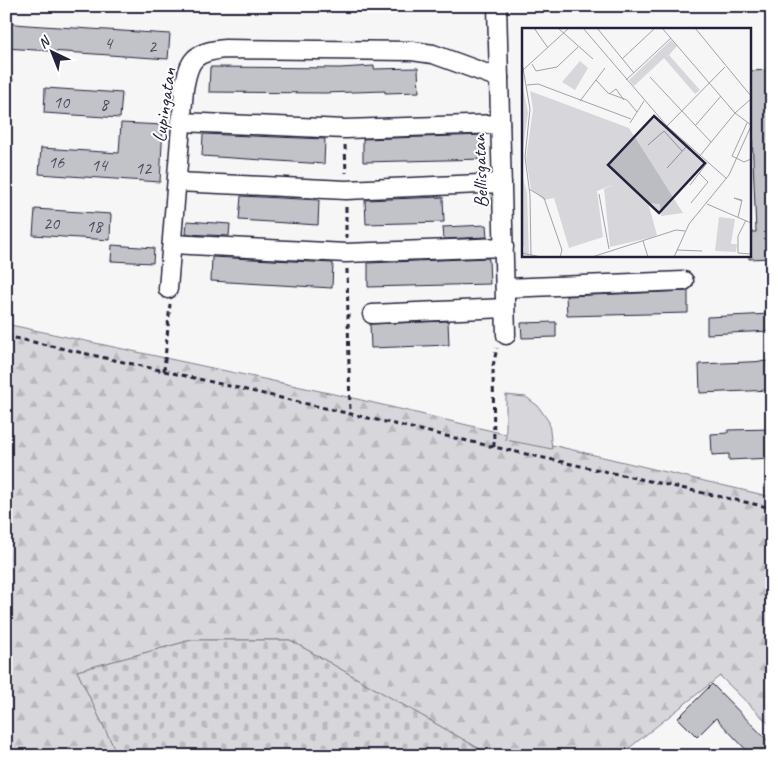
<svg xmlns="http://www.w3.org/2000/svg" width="778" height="762" font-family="Caveat,sans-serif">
<defs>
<pattern id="forest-firs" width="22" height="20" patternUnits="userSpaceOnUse" patternTransform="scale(1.25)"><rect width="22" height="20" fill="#d7d7db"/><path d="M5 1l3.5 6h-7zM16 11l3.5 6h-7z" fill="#b8b8bd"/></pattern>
<pattern id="cemetery-stones" width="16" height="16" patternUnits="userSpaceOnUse" patternTransform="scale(1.25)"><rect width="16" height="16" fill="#d7d7db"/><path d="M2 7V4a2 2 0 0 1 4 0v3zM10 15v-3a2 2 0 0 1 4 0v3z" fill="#b8b8bd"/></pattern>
</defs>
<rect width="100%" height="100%" fill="#f6f6f7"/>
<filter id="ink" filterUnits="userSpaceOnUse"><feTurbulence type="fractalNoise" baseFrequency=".02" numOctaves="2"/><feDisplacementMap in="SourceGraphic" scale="10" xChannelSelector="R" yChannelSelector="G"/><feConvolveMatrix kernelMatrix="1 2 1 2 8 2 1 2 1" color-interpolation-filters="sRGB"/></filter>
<g filter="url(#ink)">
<!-- forest -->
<path fill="url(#forest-firs)" stroke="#7c7c8b" d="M6,324L357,399L772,497V727L720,676L619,756H492L290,640H192L77,671L118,756H6Z"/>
<!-- cemetery -->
<path fill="url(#cemetery-stones)" stroke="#7c7c8b" d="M192,640H290L492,756H118L77,671Z"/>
<!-- park -->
<path fill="#d7d7db" stroke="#7c7c8b" d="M506,395L526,397L538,406L549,422L552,449L506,440Z"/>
<!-- building -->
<g fill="#c2c2c9" stroke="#22223b">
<path d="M6,23L27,25L170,34L168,59L6,48Z"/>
<path d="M374,66V69L418,68L419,92L385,93V91L324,93L209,92L210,67L340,68Z"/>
<path d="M772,70V258L749,259V232H756L752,135H749V71Z"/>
<path d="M45,88L122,93L120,118L44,113Z"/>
<path d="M121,123L163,125L160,182L39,174L41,148L119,153Z"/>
<path d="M203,134L325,139L324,164L202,156Z"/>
<path d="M484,135L485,159L363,162V139Z"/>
<path d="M241,196L319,200L318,225L239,220Z"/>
<path d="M443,197L444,222L366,224L365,200Z"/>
<path d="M35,209L111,214L110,240L33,235Z"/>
<path d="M187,221L230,224L229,236L186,234Z"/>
<path d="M486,225L487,237L444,239L443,227Z"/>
<path d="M112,245L154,248L153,263L111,261Z"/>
<path d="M212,257L333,263L332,288L211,281Z"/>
<path d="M488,258V259H489L490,284L368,287V263Z"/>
<path d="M688,291V313L567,316L566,296Z"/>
<path d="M772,314V331L707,334V317Z"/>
<path d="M448,321L449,345L371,348L370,324Z"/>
<path d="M556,322V337L522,338L521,323Z"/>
<path d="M772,361V390L700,393L699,364Z"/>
<path d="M772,429V458L729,460V454L712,455L711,434L728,433V430Z"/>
<path d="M712,684L772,745V756H752L716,718L697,737L678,718Z"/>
</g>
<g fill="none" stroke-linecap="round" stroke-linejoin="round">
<defs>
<g id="minor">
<path d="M497,6L506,335"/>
<path d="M181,122L345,129L500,124"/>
<path d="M177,182L346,190L502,183"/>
<path d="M172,244L346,253L504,247"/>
<path d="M505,288L684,281"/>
<path d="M168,289L184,89C189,59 194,52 225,49L412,51L433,54L499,78"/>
<path d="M372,314L505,308"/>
</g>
</defs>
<!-- minor casing -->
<use href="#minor" stroke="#22223b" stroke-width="21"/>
<!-- path -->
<g stroke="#22223b" stroke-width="3" stroke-dasharray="5 4" stroke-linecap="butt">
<path d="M345,145L346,173"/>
<path d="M6,164L12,76"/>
<path d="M346,207V238"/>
<path d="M347,269L350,414"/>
<path d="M6,336L164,371L494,447L772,508"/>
<path d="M164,371L170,304"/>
<path d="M494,447L493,366L497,348"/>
</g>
<!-- minor -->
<use href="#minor" stroke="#fff" stroke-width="18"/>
</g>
</g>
<g text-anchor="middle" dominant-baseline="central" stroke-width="4" stroke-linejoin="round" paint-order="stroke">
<!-- number labels -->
<g font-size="18" fill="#4a4a5e">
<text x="108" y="43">4</text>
<text x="152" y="46">2</text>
<text x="61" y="102">10</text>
<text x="104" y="104">8</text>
<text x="56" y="162">16</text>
<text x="99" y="165">14</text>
<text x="143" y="168">12</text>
<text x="51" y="223">20</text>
<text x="94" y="226">18</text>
</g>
<!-- street labels -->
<g font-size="20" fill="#22223b" stroke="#fff">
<text transform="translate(164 105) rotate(-82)">Lupingatan</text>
<text transform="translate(480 171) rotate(-92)">Bellisgatan</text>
</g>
</g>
<!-- overview -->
<g transform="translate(522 28)">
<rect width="229" height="229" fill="#f6f6f7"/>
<path d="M0,55L6,85L0,128ZM8,63L107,100L161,185L139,188L138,176L126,175L135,207L131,209L90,157L75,163L81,209L47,220L32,170L22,172L9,161L4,131L11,81ZM0,146L5,165L7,229H0L3,218Z" fill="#d7d7db"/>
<path d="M97,136L112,147L131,209L88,219L82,161L90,157ZM197,189L213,191L209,216H215L214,224L193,223Z" fill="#d7d7db"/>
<path d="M149,12L155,18L147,27L178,62L173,66L142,30L112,58L107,52ZM58,33L66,40L53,62L40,54ZM0,159L3,162V218L0,222Z" fill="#d7d7db"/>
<path fill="none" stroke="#a1a1ac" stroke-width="1" d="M12,0L26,20M36,0L71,31M61,0L145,98L205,151M75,0L112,45M140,0L213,85L229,97M173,0L229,68M100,31L133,0M0,34L8,81L3,129L8,167L9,229M10,36L14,43L35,39L56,19M1,42L47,0M128,49L189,114M74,52L86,65L105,72L115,84M104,52L149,10M5,57L16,56L109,91M87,66L94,61L102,72M58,73L83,40M108,95L122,73M225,95L210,128L222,134L229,131M145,98L203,39M173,98L199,68M126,117L142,103L160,123M177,129L213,85L229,71M145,140L165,118M168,157L185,135M7,161L22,170L40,222L38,229M77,166L87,221M169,175L186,154L177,145M185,176L229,195M216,189L217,185L220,172L212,170L220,173M224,192L216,208V225L229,226M121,213L126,229M155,222L180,223M0,225L19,229M70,229L154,202L163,203M152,229L167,196L207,147L229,98"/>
<path fill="#22223b" fill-opacity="0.15" stroke="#22223b" stroke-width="2.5" d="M132,88L183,135L137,185L86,137Z"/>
<rect width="229" height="229" fill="none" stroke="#22223b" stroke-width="2.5"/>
</g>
<!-- margin -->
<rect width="778" height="762" fill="none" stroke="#fff" stroke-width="25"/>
<rect x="12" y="12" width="753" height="737" fill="none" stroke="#22223b" stroke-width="2" filter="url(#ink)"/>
<!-- north arrow -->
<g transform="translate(52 52) rotate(317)" stroke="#ffffff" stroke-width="4" paint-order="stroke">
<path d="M0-4L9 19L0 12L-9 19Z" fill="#22223b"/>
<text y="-8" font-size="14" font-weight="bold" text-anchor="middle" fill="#22223b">N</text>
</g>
</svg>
